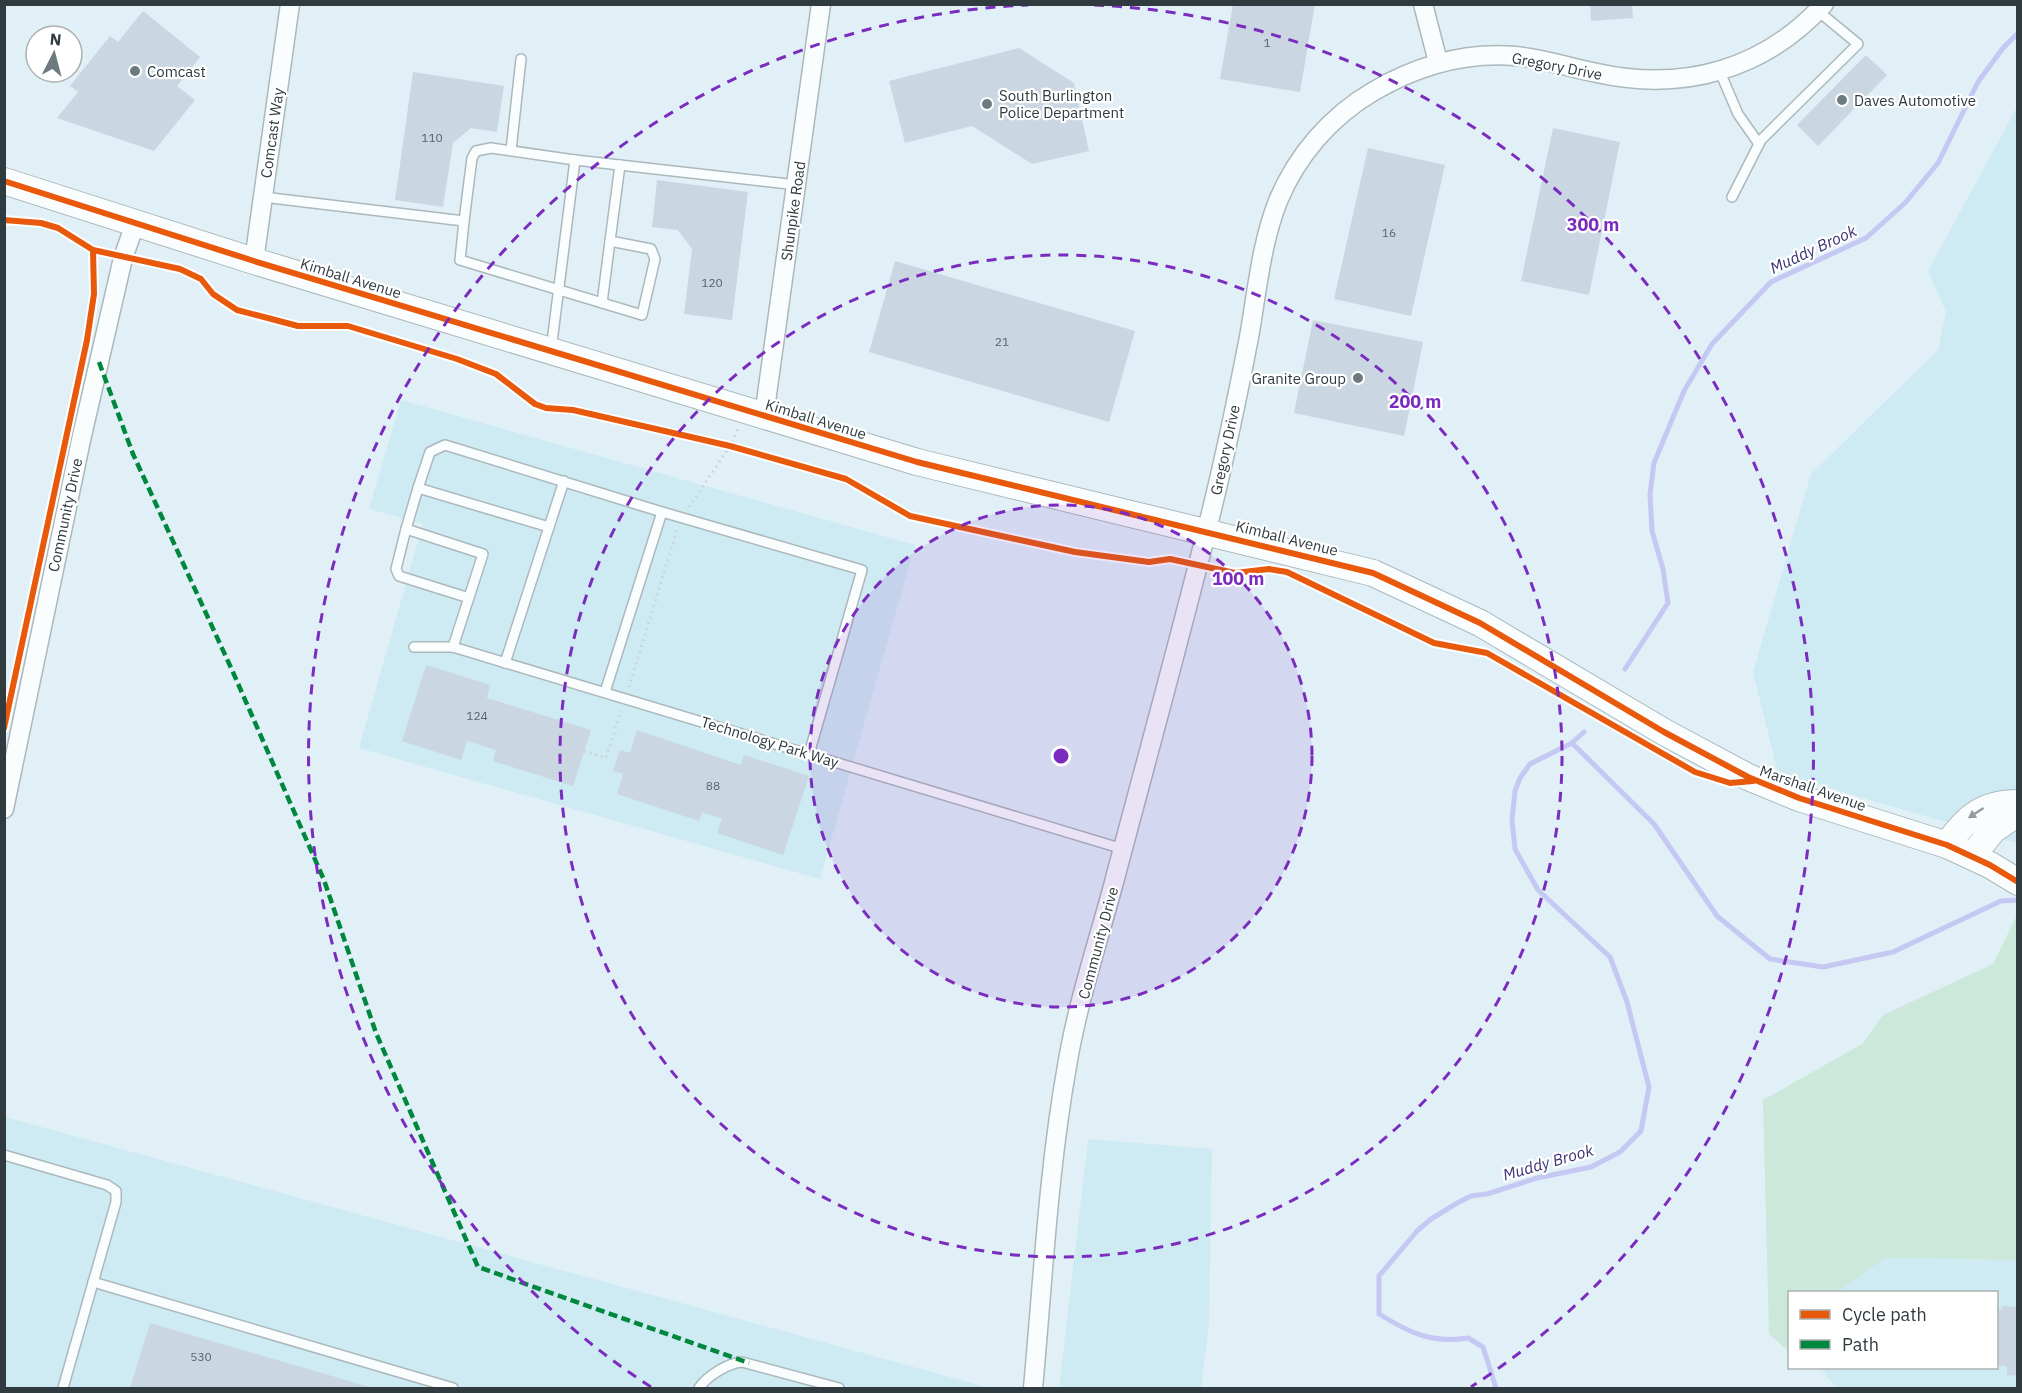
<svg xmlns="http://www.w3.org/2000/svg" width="2022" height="1393" font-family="'IBM Plex Sans',sans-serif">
<rect width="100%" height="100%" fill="#e0f0f6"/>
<!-- built -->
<g fill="#ceeaf3">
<path d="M2017,107V843L1778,773L1753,672L1811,474L1938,350L1946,312L1928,271Z"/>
<path d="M401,400L915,545L820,879L359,748L423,524L369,509Z"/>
<path d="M5,1117L990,1388H5Z"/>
<path d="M1088,1139L1212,1149L1209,1326L1201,1388H1059Z"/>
<path d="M1885,1258L2017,1260V1388H1837L1820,1368H1996V1292H1837Z"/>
</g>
<!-- green -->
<path fill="#cce8da" d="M2017,915V1260L1885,1258L1837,1292H1790L1789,1352L1769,1334L1763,1100L1862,1044L1883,1015L1993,964Z"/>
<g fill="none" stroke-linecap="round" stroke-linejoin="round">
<!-- stream -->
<g stroke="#c5c8f3" stroke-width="5">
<path d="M1625,669L1668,603L1663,569L1652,531L1650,494L1654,463L1684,391L1712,344L1771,282L1866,238L1905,203L1938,163L1978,82L2003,48L2018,33"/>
<path d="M1572,743L1654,824L1717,916L1770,959L1823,967L1893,952L2001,901L2018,900"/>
<path d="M1496,1388L1483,1347L1468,1338C1432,1344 1408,1332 1379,1314V1276L1417,1231L1431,1219L1459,1202L1471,1196L1487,1194L1537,1178L1591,1167L1620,1152L1641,1131L1649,1087L1627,1002L1610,957L1538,890L1515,849L1512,820L1515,791L1520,778L1530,764L1572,743L1584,732"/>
</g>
</g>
<!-- building -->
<g fill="#cad7e2">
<path d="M1233,4H1315L1300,92L1220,79Z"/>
<path d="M1590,4H1632L1633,18L1591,21Z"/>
<path d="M143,11L200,57L177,86L195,100L154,151L57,118L78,92L70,86L110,36L118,42Z"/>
<path d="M1019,48L1074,83L1089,151L1032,164L972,126L905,143L889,81Z"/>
<path d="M1866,55L1887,75L1818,146L1797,125Z"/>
<path d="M413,72L504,86L497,132L471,128L453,143L443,207L395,200Z"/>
<path d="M1553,128L1620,142L1589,295L1521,281Z"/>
<path d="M1368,148L1445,165L1411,316L1334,299Z"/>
<path d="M657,180L748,192L732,320L684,314L692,249L678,230L652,227Z"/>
<path d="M895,261L1135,331L1109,422L869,352Z"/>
<path d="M1313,320L1423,342L1404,436L1294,413Z"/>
<path d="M426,665L490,685L487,698L591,730L573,786L493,761L496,750L467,741L461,760L402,741Z"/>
<path d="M637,730L741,765L744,755L809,776L783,855L717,833L722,819L702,812L699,821L617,794L623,774L613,771L620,750L630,753Z"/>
<path d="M2002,1306L2018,1307V1376L2007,1375V1366H1996V1309L2002,1310Z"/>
<path d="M150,1323L373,1388H130Z"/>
</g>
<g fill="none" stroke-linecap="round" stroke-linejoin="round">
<defs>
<g id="lane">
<path d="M1720,72L1738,114L1759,144"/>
<path d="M511,150L521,59"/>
<path d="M263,197L464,221L460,260L642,315L655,259L651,249L610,241L620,165"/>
<path d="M1732,197L1761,140L1858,44L1818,11"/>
<path d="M464,221L472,158L476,151L491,148L575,160"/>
<path d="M602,303L610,241"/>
<path d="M551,350L575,160L797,185"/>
<path d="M662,512L862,570L809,754"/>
<path d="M549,527L564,481"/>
<path d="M406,529L418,488"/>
<path d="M414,647H453L1123,849"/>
<path d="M453,647L483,554L406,529L396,569L399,576L469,598"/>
<path d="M505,663L549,527L418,488L430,452L445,445L662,512L605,692"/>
<path d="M4,1155L107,1185L116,1191V1202L63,1388"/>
<path d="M93,1282L453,1388"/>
<path d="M699,1388C707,1376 728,1363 742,1362L839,1388"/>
</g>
<g id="street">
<path d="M1423,4L1438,62"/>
<path d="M254,261L290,4"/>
<path d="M764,416L821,4"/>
<path d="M4,809L81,440L123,258L135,224"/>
<path d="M1033,1388C1043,1281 1048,1172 1067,1066C1077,1005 1097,945 1113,886C1146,761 1181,635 1212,509C1226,452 1238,394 1249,337C1257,292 1261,244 1278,201C1297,155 1331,116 1374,91C1417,66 1465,52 1515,56C1543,58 1570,68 1597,73C1683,92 1764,70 1824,4"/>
</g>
<g id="secondary">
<path d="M4,181L254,261L917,462L1373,573L1480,623L1664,732L1748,777L1799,798L1947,845L1990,865L2018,882"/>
<path d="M1947,845C1966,818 1982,803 2018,803"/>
<path d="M1972,856L1993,830L2018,813"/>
</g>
</defs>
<!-- lane casing -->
<use href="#lane" stroke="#abb8bc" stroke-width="12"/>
<!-- street casing -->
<use href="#street" stroke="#abb8bc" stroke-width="21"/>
<!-- secondary casing -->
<use href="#secondary" stroke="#abb8bc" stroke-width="28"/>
<!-- path -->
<g stroke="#cbd1d3" stroke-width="3" stroke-dasharray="1.5 4.5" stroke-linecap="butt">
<path d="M689,507L730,446L738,429"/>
<path d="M629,687L677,530"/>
<path d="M584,751L606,758L621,711"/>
</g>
<!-- lane -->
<use href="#lane" stroke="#fafdfe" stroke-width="9"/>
<!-- street -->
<use href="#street" stroke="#fafdfe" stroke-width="18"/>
<!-- secondary -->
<use href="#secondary" stroke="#fafdfe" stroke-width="26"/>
<!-- quiet -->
<path stroke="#00873e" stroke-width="4.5" stroke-dasharray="9 4.5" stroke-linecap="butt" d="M99,362L133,454L232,670L324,880L376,1033L478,1267L749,1363"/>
<defs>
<g id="cycleway">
<path d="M4,181L254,261L917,462L1373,573L1480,623L1664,732L1748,777L1799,798L1947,845L1990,865L2018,882"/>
<path d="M4,220L41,223L58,228L93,250L180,269L201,279L213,294L237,310L298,326H348L457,359L496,374L535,404L546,408L573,410L730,446L846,479L910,516L1075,552L1149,562L1170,559L1235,573L1269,569L1287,572L1434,643L1487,653L1695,772L1730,783L1753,781"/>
<path d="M4,728L87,340L94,294L93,250"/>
</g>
</defs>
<!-- cycleway casing -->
<use href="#cycleway" stroke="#fff" stroke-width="10"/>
<!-- cycleway -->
<use href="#cycleway" stroke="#e8590c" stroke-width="6"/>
</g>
<!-- one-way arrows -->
<defs><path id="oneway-solid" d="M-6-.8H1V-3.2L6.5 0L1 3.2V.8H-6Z" transform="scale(1.5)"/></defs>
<use fill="#949c9e" href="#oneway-solid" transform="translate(1976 813) rotate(147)"/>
<!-- distance rings -->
<circle cx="1061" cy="756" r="251" fill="#7b2cbf" fill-opacity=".12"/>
<g fill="none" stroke="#7b2cbf" stroke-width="3" stroke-dasharray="10 8">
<circle cx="1061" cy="756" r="251"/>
<circle cx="1061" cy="756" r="501"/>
<path d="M651 1387A752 752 0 0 1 1028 5M1094 5A752 752 0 0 1 1471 1387"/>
</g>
<!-- markers -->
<g fill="#6d7a7f" stroke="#fff" stroke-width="2">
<circle cx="135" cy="71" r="6"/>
<circle cx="1842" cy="100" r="6"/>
<circle cx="987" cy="104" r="6"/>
<circle cx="1358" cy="378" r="6"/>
</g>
<g text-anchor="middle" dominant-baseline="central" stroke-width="4.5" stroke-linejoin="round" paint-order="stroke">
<!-- number labels -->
<g font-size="12" fill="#58646a">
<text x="1267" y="42">1</text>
<text x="432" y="137">110</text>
<text x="1389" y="232">16</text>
<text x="712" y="282">120</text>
<text x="1002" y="341">21</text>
<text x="477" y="715">124</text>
<text x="713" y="785">88</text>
<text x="201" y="1356">530</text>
</g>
<!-- street labels -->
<g font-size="15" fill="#2f3b3f" stroke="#fff">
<text transform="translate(1557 66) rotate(11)">Gregory Drive</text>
<text transform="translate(272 133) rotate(-82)">Comcast Way</text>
<text transform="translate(793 211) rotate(-82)">Shunpike Road</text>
<text transform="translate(351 278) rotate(17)">Kimball Avenue</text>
<text transform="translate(816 419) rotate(17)">Kimball Avenue</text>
<text transform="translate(1225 450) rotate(-78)">Gregory Drive</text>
<text transform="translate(65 515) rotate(-78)">Community Drive</text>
<text transform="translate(1287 538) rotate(14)">Kimball Avenue</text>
<text transform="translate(770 742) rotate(17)">Technology Park Way</text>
<text transform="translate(1813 788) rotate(19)">Marshall Avenue</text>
<text transform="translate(1098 943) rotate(-75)">Community Drive</text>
</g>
<!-- poi labels -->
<g font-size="15" fill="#2f3b3f" stroke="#fff" text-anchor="start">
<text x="147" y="71">Comcast</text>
<text x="999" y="95">South Burlington<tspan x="999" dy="17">Police Department</tspan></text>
<text x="1854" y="100">Daves Automotive</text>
<text x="1346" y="378" text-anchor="end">Granite Group</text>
</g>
<!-- water labels -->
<g font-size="16" font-style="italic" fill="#3b3175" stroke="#fff">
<text transform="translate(1813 249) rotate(-25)">Muddy Brook</text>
<text transform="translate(1548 1162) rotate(-16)">Muddy Brook</text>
</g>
</g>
<circle cx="1061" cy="756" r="9" fill="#7b2cbf" stroke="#fff" stroke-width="3"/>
<g font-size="18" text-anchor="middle" font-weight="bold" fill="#7b2cbf" stroke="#fff" stroke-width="4.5" stroke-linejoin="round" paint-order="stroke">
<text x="1593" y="231">300 m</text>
<text x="1415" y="408">200 m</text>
<text x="1238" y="585">100 m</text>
</g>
<!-- border -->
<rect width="2022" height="1393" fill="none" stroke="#2f3b3f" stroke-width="12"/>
<!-- legend -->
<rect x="1788" y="1291" width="210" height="78" fill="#ffffff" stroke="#acb1b2" stroke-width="1.5"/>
<rect x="1800" y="1310" width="30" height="9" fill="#e8590c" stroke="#acb1b2" stroke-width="1.5"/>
<text x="1842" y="1321" font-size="18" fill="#2f3b3f">Cycle path</text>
<rect x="1800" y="1340" width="30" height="9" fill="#00873e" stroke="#acb1b2" stroke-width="1.5"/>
<text x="1842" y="1351" font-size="18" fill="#2f3b3f">Path</text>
<!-- north arrow -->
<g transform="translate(54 54) rotate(6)"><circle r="28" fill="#ffffff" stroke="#acb1b2" stroke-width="1.5"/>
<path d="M0-4.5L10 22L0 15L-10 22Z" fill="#6d7a7f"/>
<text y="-9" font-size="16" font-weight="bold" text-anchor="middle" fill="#2f3b3f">N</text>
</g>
</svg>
